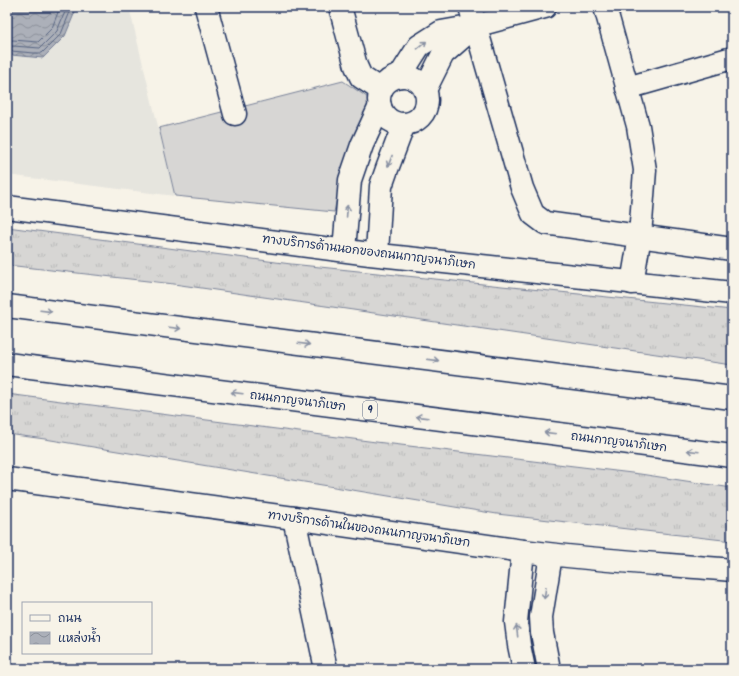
<svg xmlns="http://www.w3.org/2000/svg" width="739" height="676" font-family="Kalam,'Playpen Sans Thai',sans-serif">
<defs>
<pattern id="grass-tufts" width="24" height="20" patternUnits="userSpaceOnUse"><rect width="24" height="20" fill="#d7d6d4"/><path d="M3 7l-1-3M5 7V3M7 7l1-3M15 17l-1-3M17 17v-4M19 17l1-3" fill="none" stroke="#b8b8b8"/></pattern>
<pattern id="water-waves" width="16" height="10" patternUnits="userSpaceOnUse"><rect width="16" height="10" fill="#acb0b9"/><path d="M0 5q4-4 8 0t8 0" fill="none" stroke="#8b909a"/></pattern>
</defs>
<rect width="100%" height="100%" fill="#f7f3e8"/>
<filter id="ink" filterUnits="userSpaceOnUse"><feTurbulence type="fractalNoise" baseFrequency=".025" numOctaves="2"/><feDisplacementMap in="SourceGraphic" scale="8" xChannelSelector="R" yChannelSelector="G"/><feConvolveMatrix kernelMatrix="1 2 1 2 8 2 1 2 1" color-interpolation-filters="sRGB"/></filter>
<g filter="url(#ink)">
<!-- built -->
<path fill="#e6e5de" d="M7,7H129L175,196L7,175Z"/>
<!-- grass -->
<g fill="url(#grass-tufts)" stroke="#798299">
<path d="M7,227L291,264L732,310V365L174,284L7,265Z"/>
<path d="M7,394L376,442L640,474L732,488V541L497,514L45,439L7,434Z"/>
</g>
<!-- garden -->
<path fill="#d7d6d4" stroke="#798299" d="M343,81L367,97L369,110L344,165L334,212L175,196L159,128Z"/>
<!-- water -->
<path fill="url(#water-waves)" stroke="#727c95" d="M7,7H77L65,36L43,58L11,55L10,96H7Z"/>
<g fill="none" stroke-linecap="round" stroke-linejoin="round">
<!-- shore -->
<g stroke="#556382" stroke-width="1">
<path d="M7,41L13,40L38,42L52,28L60,7"/>
<path d="M7,47L13,46L40,48L57,31L67,7"/>
<path d="M7,66V55L11,51L34,53H42L61,34L72,7"/>
</g>
<defs>
<g id="minor">
<path d="M206,7L235,114"/>
<path d="M340,7L356,66L361,77L381,90"/>
<path d="M470,7L522,188L533,214L545,223L732,249"/>
<path d="M605,7L638,126L645,170L640,236L632,283"/>
<path d="M400,76L419,46L441,32L475,26L545,7"/>
<circle cx="403" cy="100" r="24"/>
<path d="M627,88L732,58"/>
<path d="M425,90L443,54L475,26"/>
<path d="M344,250L350,180L362,145L380,106"/>
<path d="M377,254L381,186L387,169L404,124"/>
<path d="M294,518L326,669"/>
<path d="M523,551L516,622L519,645L524,669"/>
<path d="M549,669L542,633L541,617L551,555"/>
</g>
<g id="major">
<path d="M7,207L370,254L732,293"/>
<path d="M7,479L294,518L523,551C592,560 662,564 732,570"/>
</g>
<g id="highway">
<path d="M7,306L732,398"/>
<path d="M7,364L732,456"/>
</g>
</defs>
<!-- minor casing -->
<use href="#minor" stroke="#1b2f5e" stroke-width="25"/>
<!-- major casing -->
<use href="#major" stroke="#1b2f5e" stroke-width="25"/>
<!-- highway casing -->
<use href="#highway" stroke="#1b2f5e" stroke-width="25"/>
<!-- minor -->
<use href="#minor" stroke="#f7f3e8" stroke-width="22"/>
<!-- major -->
<use href="#major" stroke="#f7f3e8" stroke-width="22"/>
<!-- highway -->
<use href="#highway" stroke="#f7f3e8" stroke-width="22"/>
</g>
<!-- one-way arrows -->
<defs><path id="oneway-shaft" d="M-6 0H5M1.5-3L5.5 0L1.5 3" fill="none" stroke-width="1.6" stroke-linecap="round" stroke-linejoin="round"/></defs>
<g stroke="#8991a3">
<use href="#oneway-shaft" transform="translate(422 45) rotate(-40)"/>
<use href="#oneway-shaft" transform="translate(390 161) rotate(111)"/>
<use href="#oneway-shaft" transform="translate(347 211) rotate(-86)"/>
<use href="#oneway-shaft" transform="translate(46 311) rotate(7)"/>
<use href="#oneway-shaft" transform="translate(175 328) rotate(7)"/>
<use href="#oneway-shaft" transform="translate(304 344) rotate(7)"/>
<use href="#oneway-shaft" transform="translate(433 360) rotate(7)"/>
<use href="#oneway-shaft" transform="translate(237 393) rotate(-173)"/>
<use href="#oneway-shaft" transform="translate(422 417) rotate(-173)"/>
<use href="#oneway-shaft" transform="translate(550 433) rotate(-173)"/>
<use href="#oneway-shaft" transform="translate(693 451) rotate(-173)"/>
<use href="#oneway-shaft" transform="translate(545 593) rotate(99)"/>
<use href="#oneway-shaft" transform="translate(517 631) rotate(-97)"/>
</g>
</g>
<g text-anchor="middle" dominant-baseline="central" stroke-width="3.5" stroke-linejoin="round" paint-order="stroke">
<!-- shield labels -->
<rect fill="#f7f3e8" stroke="#5d6a87" stroke-width="1" x="363" y="401" width="14" height="18" rx="3"/>
<g font-size="11" font-weight="bold" fill="#1b2f5e">
<text x="370" y="410">9</text>
</g>
<!-- street labels -->
<g font-size="12" fill="#1b2f5e" stroke="#f7f3e8">
<text transform="translate(369 252) rotate(7)">ทางบริการด้านนอกของถนนกาญจนาภิเษก</text>
<text transform="translate(298 401) rotate(7)">ถนนกาญจนาภิเษก</text>
<text transform="translate(619 442) rotate(7)">ถนนกาญจนาภิเษก</text>
<text transform="translate(369 529) rotate(8)">ทางบริการด้านในของถนนกาญจนาภิเษก</text>
</g>
</g>
<!-- margin -->
<rect width="739" height="676" fill="none" stroke="#f7f3e8" stroke-width="24"/>
<rect x="12" y="12" width="715" height="652" fill="none" stroke="#1b2f5e" stroke-width="1.5" filter="url(#ink)"/>
<!-- legend -->
<rect x="22" y="602" width="130" height="52" fill="#f7f3e8" stroke="#9fa5b1"/>
<rect x="30" y="615" width="20" height="6" fill="#f7f3e8" stroke="#9fa5b1"/>
<text x="58" y="622" font-size="12" fill="#1b2f5e">ถนน</text>
<rect x="30" y="632" width="20" height="12" fill="url(#water-waves)" stroke="#9fa5b1"/>
<text x="58" y="642" font-size="12" fill="#1b2f5e">แหล่งน้ำ</text>
</svg>
